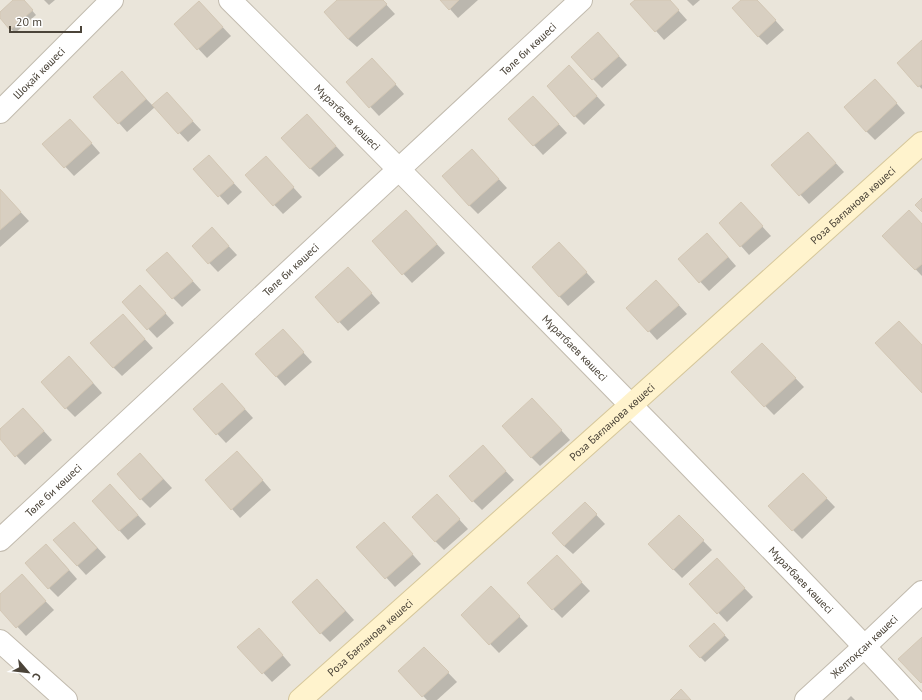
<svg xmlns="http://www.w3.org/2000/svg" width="922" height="700" font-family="'PT Sans',sans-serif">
<rect width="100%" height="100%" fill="#f6f3ec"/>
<!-- residential -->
<rect fill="#eae5da" x="0" y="0" width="922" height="700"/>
<!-- shadow -->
<g fill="#0003">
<path d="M14,0H23L36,15L15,33L0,17V13Z"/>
<path d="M44,0H55L49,5Z"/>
<path d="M339,0H382L395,14L357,47L348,39Z"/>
<path d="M442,0H478L458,18Z"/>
<path d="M636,0H669L687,20L664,40L656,31Z"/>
<path d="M687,0H700L693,6Z"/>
<path d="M743,0H757L784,30L767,45L758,36Z"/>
<path d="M199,2L231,36L207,58L175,24Z"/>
<path d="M922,41V89L919,86Z"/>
<path d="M607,43L627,65L602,88L593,79Z"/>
<path d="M381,68L404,94L379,116L347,82Z"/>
<path d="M578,76L605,105L584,125L575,116Z"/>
<path d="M130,82L153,106L167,94L201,130L188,142L155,107L127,132L119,123Z"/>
<path d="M884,89L905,113L875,140L866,131Z"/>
<path d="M542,106L567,133L543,155L510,119Z"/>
<path d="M316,124L344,155L319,177L310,168Z"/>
<path d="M79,129L100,153L74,176L44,144Z"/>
<path d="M808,133L844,172L809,204L773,165Z"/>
<path d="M472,150L507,188L478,214L469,205Z"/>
<path d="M217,165L242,192L228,205L195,169Z"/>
<path d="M274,166L302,197L283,214L246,175Z"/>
<path d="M0,190L29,221L0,247Z"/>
<path d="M750,213L771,236L749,255L741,246Z"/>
<path d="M415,220L445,253L412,283L373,241Z"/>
<path d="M922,225V276L884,236Z"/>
<path d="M221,238L237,255L218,272L193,246Z"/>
<path d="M716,243L736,266L709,291L679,259Z"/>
<path d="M568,252L595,282L568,306L533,267Z"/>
<path d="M175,262L201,290L182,307L173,298Z"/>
<path d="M357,277L380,303L348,331L316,297Z"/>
<path d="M665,290L687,314L657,340L649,331Z"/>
<path d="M149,295L174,323L157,338L123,302Z"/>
<path d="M131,324L153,348L122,376L113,367Z"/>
<path d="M291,339L312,362L285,386L256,354Z"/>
<path d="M771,353L804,387L774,415L732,372Z"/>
<path d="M78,366L102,393L75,417L66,408Z"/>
<path d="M222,384L253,418L226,443L194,409Z"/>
<path d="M541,408L570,440L540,466L531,457Z"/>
<path d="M32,418L52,440L25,465L0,438V430Z"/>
<path d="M140,454L172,488L150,508L141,499Z"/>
<path d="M491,455L514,480L482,510L473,501Z"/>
<path d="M246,461L271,490L240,518L232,509Z"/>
<path d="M812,483L835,507L802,539L793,530Z"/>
<path d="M119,494L146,524L128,540L93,501Z"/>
<path d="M585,503L605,524L573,554L564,546Z"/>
<path d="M446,505L468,529L444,550L435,541Z"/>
<path d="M679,516L712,550L682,578L673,569Z"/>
<path d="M83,532L106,557L86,575L55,541Z"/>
<path d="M393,532L421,564L395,587L358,547Z"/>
<path d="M55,554L77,579L58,597L49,588Z"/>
<path d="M566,566L590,591L562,618L553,609Z"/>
<path d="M725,568L753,597L727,622L691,584Z"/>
<path d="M30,585L54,610L26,636L0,608V595Z"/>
<path d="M326,589L354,620L330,642L321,633Z"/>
<path d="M500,596L528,626L499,653L462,615Z"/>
<path d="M714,624L729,640L705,662L690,646Z"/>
<path d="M268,638L291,665L272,682L239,647Z"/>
<path d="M433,657L457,682L437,700H427L400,672Z"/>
<path d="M851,696L855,700H847Z"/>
</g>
<!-- building -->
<g fill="#d8cfc1" stroke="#d3c7b4">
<path d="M13,0H24L33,10L10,30L0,18V12Z"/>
<path d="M337,0H383L387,4L348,39L324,12Z"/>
<path d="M440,0H459L449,10Z"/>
<path d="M635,0H670L679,10L655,32L630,4Z"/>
<path d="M741,0H757L776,20L758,37L732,8Z"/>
<path d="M199,1L223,27L197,50L174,24Z"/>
<path d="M598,32L619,56L592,80L571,57Z"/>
<path d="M922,40V84L918,87L897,63Z"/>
<path d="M372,58L396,84L369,108L346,82Z"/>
<path d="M569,65L597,96L574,117L547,86Z"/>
<path d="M122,71L146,99L118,124L93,97Z"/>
<path d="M875,79L897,103L866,132L844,107Z"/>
<path d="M167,92L193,121L178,134L152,105Z"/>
<path d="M533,96L559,124L533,146L508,119Z"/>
<path d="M307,114L336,146L310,169L281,138Z"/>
<path d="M70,119L92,143L64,168L42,144Z"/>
<path d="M808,132L836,163L799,196L771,165Z"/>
<path d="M472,149L499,179L469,206L442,176Z"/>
<path d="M209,155L234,183L218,197L193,169Z"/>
<path d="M266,156L294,187L273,206L245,175Z"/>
<path d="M0,189L21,212L0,230Z"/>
<path d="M922,198V212L915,205Z"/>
<path d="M741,202L763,226L740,247L719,223Z"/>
<path d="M406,210L437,244L402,275L372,241Z"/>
<path d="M909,210L922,224V264L915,270L882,236Z"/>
<path d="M212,227L229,246L208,264L192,246Z"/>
<path d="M707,233L728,257L699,283L678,259Z"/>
<path d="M559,242L587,272L559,297L532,267Z"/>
<path d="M167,252L193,281L172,299L146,270Z"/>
<path d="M348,267L372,293L338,323L315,297Z"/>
<path d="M656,280L679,305L648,332L626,308Z"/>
<path d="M140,285L166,313L147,330L122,302Z"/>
<path d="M123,314L145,339L113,368L90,343Z"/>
<path d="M899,321L922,345V393L875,343Z"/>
<path d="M283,329L304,352L276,377L255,354Z"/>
<path d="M762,343L796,378L764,407L731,372Z"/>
<path d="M69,356L93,383L65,409L41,382Z"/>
<path d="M222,383L245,409L216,435L193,409Z"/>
<path d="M532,398L562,430L531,458L502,426Z"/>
<path d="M23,408L44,431L15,457L0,439V429Z"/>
<path d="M483,445L506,471L472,502L449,476Z"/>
<path d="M237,451L263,480L231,510L205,480Z"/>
<path d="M140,453L163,479L140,500L117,474Z"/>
<path d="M803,473L827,498L792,531L768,506Z"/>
<path d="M110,484L138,515L119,531L92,501Z"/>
<path d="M437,494L460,519L435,542L412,517Z"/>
<path d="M585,502L597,514L564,546L552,533Z"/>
<path d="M679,515L704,540L673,570L648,544Z"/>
<path d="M74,522L97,548L77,566L53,540Z"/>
<path d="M384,522L413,554L385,579L356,547Z"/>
<path d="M46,544L69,570L48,589L25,563Z"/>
<path d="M557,555L582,582L552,610L527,583Z"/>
<path d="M717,558L745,588L717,614L689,584Z"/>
<path d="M22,574L46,601L16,628L0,610V594Z"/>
<path d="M317,579L345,611L320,634L292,602Z"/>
<path d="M491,586L520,616L489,645L461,615Z"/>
<path d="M714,623L725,635L700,658L689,646Z"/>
<path d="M259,628L283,655L262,674L237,647Z"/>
<path d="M922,637V682L921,683L898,659Z"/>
<path d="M424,647L449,672L422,697L398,671Z"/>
<path d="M681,689L691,700H670Z"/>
</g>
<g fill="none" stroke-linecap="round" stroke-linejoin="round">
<defs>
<g id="street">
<path id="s1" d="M230,0C377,146 521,293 666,441C749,527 834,612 914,700"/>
<path id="s2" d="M0,112L112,0"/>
<path id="s3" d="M0,540L581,0"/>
<path d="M0,641L66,700"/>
<path id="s4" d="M806,700L865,646L922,592"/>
</g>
<g id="secondary">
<path id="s5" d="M300,700L631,405L922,143"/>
</g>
</defs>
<!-- street casing -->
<use href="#street" stroke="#c2bbae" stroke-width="24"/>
<!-- secondary casing -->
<use href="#secondary" stroke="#d6c79b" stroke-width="24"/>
<!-- street -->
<use href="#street" stroke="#fff" stroke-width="22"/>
<!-- secondary -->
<use href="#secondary" stroke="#fff3cd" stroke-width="22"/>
</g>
<g text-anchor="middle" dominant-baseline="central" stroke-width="3" stroke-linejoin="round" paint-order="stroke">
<!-- street labels -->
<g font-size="11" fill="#4b4439" stroke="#fff">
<text stroke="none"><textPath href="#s3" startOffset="721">Төле би көшесі</textPath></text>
<text stroke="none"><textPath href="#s2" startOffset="55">Шоқай көшесі</textPath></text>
<text stroke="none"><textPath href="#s1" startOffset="166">Мұратбаев көшесі</textPath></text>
<text stroke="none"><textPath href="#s5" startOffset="742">Роза Бағланова көшесі</textPath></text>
<text stroke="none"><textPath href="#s3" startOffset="397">Төле би көшесі</textPath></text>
<text stroke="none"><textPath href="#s1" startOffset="490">Мұратбаев көшесі</textPath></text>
<text stroke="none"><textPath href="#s5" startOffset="418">Роза Бағланова көшесі</textPath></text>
<text stroke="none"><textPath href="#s3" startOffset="73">Төле би көшесі</textPath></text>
<text stroke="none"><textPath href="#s1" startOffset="814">Мұратбаев көшесі</textPath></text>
<text stroke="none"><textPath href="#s5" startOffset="94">Роза Бағланова көшесі</textPath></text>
<text stroke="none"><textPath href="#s4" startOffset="79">Желтоқсан көшесі</textPath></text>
</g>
</g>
<!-- north arrow -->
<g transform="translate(28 672) rotate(118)" stroke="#ffffff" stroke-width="3" paint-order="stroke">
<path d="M0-3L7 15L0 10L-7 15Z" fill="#4b4439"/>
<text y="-6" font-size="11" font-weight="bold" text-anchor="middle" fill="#4b4439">С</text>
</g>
<!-- scale -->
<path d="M10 26v6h71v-6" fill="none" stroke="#4b4439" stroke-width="2"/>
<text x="16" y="26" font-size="12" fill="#4b4439" stroke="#ffffff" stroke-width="3" paint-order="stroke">20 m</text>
</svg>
